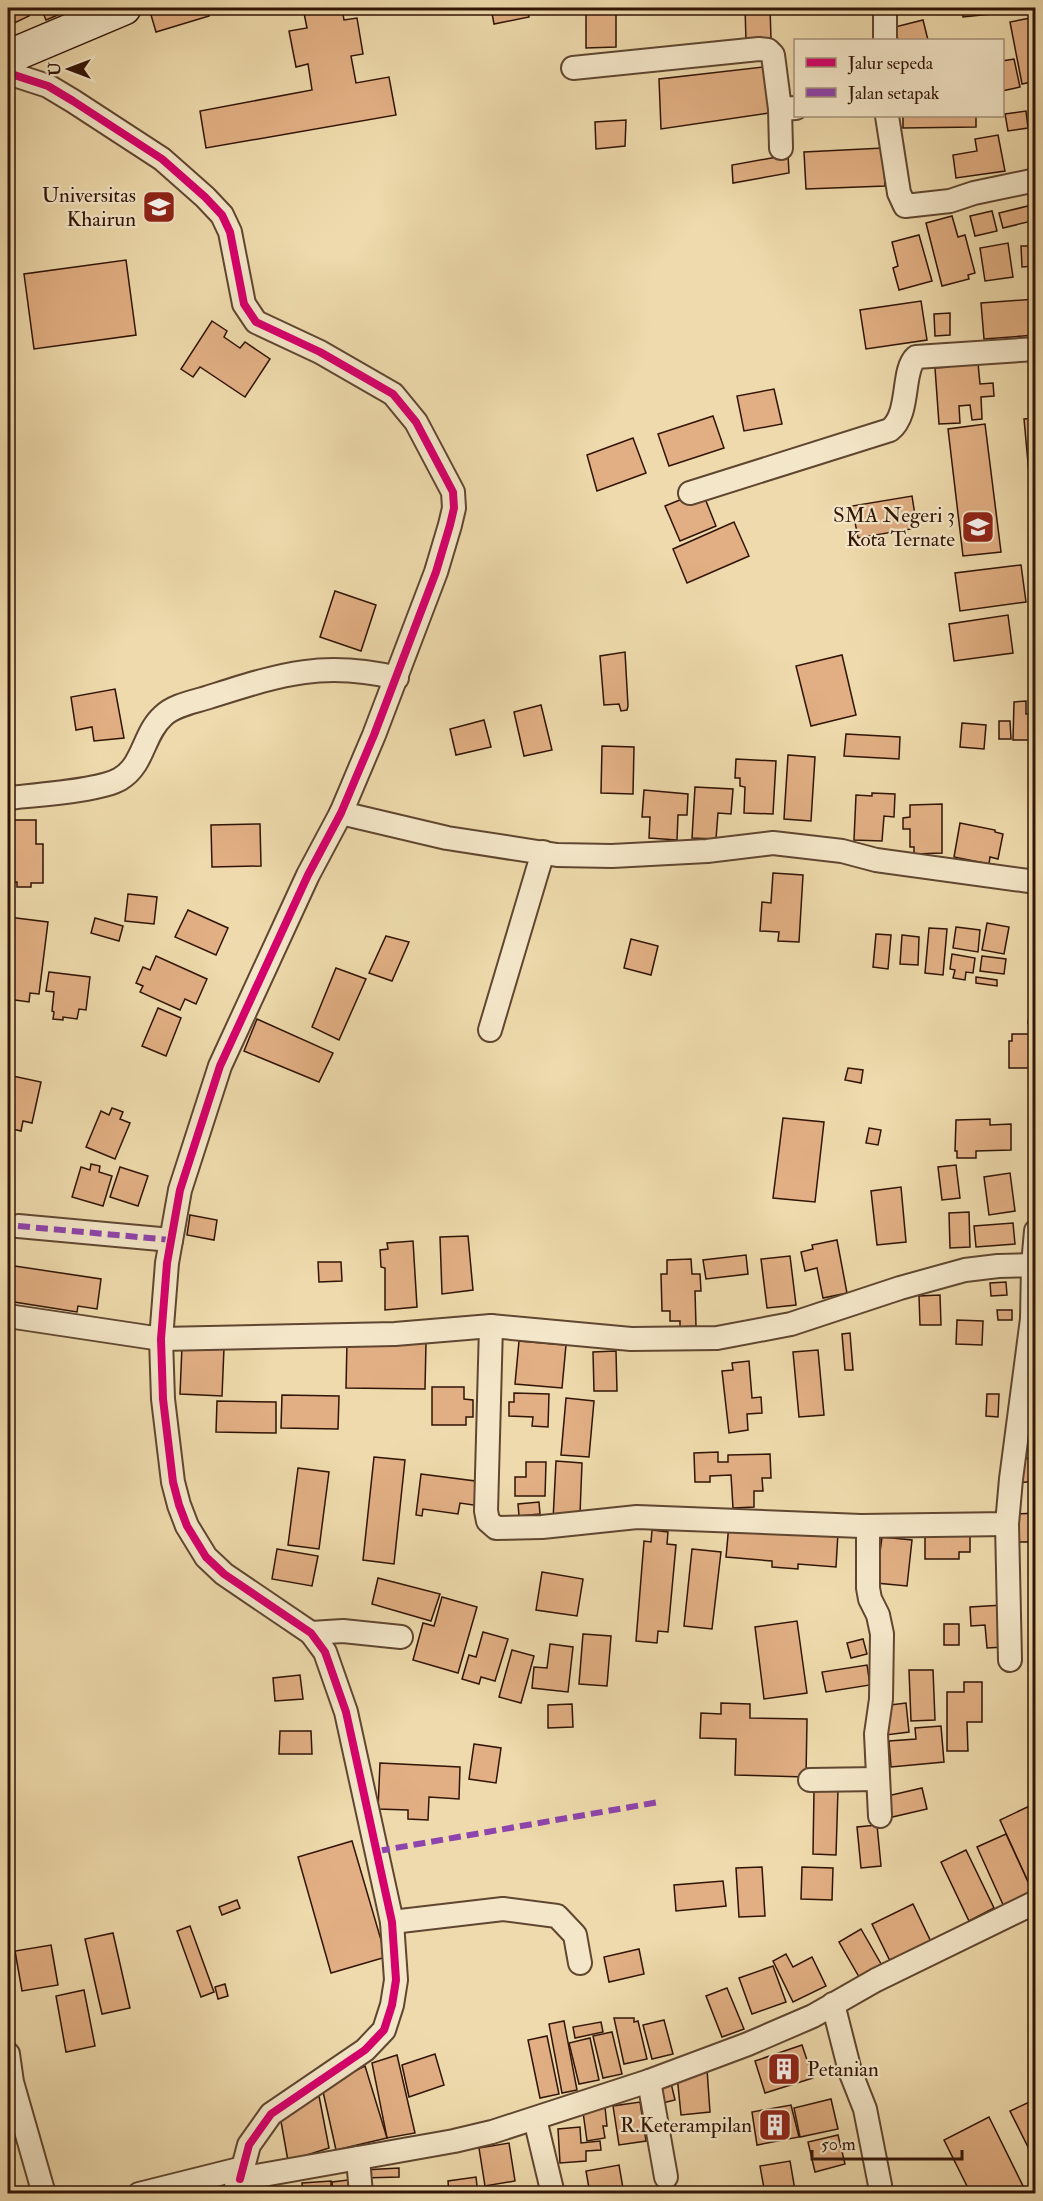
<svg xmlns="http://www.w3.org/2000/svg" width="1043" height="2201" font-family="'IM FELL Double Pica',serif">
<rect width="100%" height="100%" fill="#eedaac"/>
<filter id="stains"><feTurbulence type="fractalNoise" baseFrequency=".00333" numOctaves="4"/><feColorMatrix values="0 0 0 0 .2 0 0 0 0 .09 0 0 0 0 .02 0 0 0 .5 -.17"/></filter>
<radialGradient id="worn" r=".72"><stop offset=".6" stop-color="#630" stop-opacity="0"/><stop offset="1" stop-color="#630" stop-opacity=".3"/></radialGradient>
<!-- building -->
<g fill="#e1af83" stroke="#311406" stroke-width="1.5">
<path d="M8,8H25L29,16L8,26Z"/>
<path d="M41,8H71L72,9L46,20Z"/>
<path d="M149,8H206L209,16L156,32Z"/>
<path d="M336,8H342L344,20L357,18L363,54L351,56L356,83L389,77L396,115L206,148L200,111L312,90L308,64L296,67L289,31L307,28L304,13Z"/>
<path d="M491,8H527L529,17L494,24Z"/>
<path d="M586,8H616V47L586,48Z"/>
<path d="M745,8H770L771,39L746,41Z"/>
<path d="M962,8H991V14L963,17Z"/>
<path d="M1036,17V81L1022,84L1010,22Z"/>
<path d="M923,20L928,40H898L895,27Z"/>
<path d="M1014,59L1020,87L1002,91V61Z"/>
<path d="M763,67L769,113L661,129L659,79Z"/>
<path d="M1026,111L1028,128L1008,131L1005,114Z"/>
<path d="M903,116H976V127L903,128Z"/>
<path d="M626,120L625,146L596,149L595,122Z"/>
<path d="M998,135L1005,171L956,178L953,155L977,151L975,139Z"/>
<path d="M883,148L885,186L806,189L804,152Z"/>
<path d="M788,155L789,173L733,183L732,165Z"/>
<path d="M1036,204V220L1003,228L999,213Z"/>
<path d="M992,211L997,231L975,236L970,216Z"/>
<path d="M952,216L958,237L965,235L975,273L968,275L969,279L942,286L926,223Z"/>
<path d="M919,235L932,281L899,290L893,268L898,266L892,242Z"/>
<path d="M1008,243L1013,277L985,281L980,248Z"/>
<path d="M1021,246H1034L1035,266L1022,267Z"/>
<path d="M126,260L136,335L34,349L24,274Z"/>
<path d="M1036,299V335L984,339L981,303Z"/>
<path d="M921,301L927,340L866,349L860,310Z"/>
<path d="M950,313V335L935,336L934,314Z"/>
<path d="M212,321L227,331L224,337L240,348L245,342L270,359L245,397L200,367L193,377L181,369Z"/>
<path d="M978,363L980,384L993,383L994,396L981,397L982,419L972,420L970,405L959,406L960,423L939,424L935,368L948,367V365Z"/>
<path d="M774,389L782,424L744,431L737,396Z"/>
<path d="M713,416L724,448L669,466L658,434Z"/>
<path d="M1036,418V473L1029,474L1024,419Z"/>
<path d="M985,424L1001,552L963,556L948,429Z"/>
<path d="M633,438L646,473L597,491L587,455Z"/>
<path d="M1030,490H1036V540Z"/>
<path d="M702,491L716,526L680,541L665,506Z"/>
<path d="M912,496L917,528L858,538L852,506Z"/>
<path d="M734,522L749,556L687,583L673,549Z"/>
<path d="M1021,565L1026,602L960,611L955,573Z"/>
<path d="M335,591L376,605L361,651L320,637Z"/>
<path d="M1008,615L1013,653L954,661L949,624Z"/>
<path d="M625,652L628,706L627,710L621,711L619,704L604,705L600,656Z"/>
<path d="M842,655L856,715L811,726L796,666Z"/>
<path d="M115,689L124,738L94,741L92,727L76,730L71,697Z"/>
<path d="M1026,701V714L1036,713V740H1013L1014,702Z"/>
<path d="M541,705L552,750L524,756L514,712Z"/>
<path d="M484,720L491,747L456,755L450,729Z"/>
<path d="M999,721H1010L1011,739H999Z"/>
<path d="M962,723L986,725L984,749L960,747Z"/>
<path d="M846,734L900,737L899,759L844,756Z"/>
<path d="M602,746L634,747L633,794L601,793Z"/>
<path d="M788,755L815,757L811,821L784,819Z"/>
<path d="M736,759L776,761L773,814L744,813L745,787L740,786V778H735Z"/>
<path d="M695,787L733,789L731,814L718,813L716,839L692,838Z"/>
<path d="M644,790L688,794L687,815H678L677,840L649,838L650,817H642Z"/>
<path d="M872,793L895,794L894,817L884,816L882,841L854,840L856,795L872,796Z"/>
<path d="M942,804V853L914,854V847H910V829H903V818L910,817V805Z"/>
<path d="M9,820H36V844H43V883H31V887H17V882H8Z"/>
<path d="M960,823L995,830V832L1003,834L998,859L990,857L989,864L954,857Z"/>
<path d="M260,824L261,866L212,867L211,825Z"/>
<path d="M773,873L803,875L799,942L778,941L779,932L760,931L762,902L771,903Z"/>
<path d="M128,894L157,897L154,924L125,921Z"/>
<path d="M188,910L228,928L216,955L175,937Z"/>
<path d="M8,917L48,922L39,994L30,993L29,1002L8,999Z"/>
<path d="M95,918L123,926L119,941L91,933Z"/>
<path d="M987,923L1009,927L1004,954L982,950Z"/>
<path d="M956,927L980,930L978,952L953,948Z"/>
<path d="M929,928L947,929L943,975L925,973Z"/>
<path d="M876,934L891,935L888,969L873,967Z"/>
<path d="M902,935L919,937L918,965L900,964Z"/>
<path d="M386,936L409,942L392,981L369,973Z"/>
<path d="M631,939L658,946L651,975L624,968Z"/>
<path d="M952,954L975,958L973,973L966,972L965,980L953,978L955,970L950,969Z"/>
<path d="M156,956L207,979L196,1004L185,999L180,1010L140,992L143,986L136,983L143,967L150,970Z"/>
<path d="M982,956L1006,959L1004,974L980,971Z"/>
<path d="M336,968L366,979L339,1040L312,1027Z"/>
<path d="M49,972L90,977L86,1010L79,1009L77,1019L63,1017V1020L53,1019L54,1012L52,1011L54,992L46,991Z"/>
<path d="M976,977L997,980V986L976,983Z"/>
<path d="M1032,998L1036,999V1024L1028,1023Z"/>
<path d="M158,1008L181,1018L166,1056L142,1046Z"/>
<path d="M257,1019L333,1053L319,1082L244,1051Z"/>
<path d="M1012,1034H1036V1068H1009V1041H1012Z"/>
<path d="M848,1068L863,1070L861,1083L845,1080Z"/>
<path d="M8,1075L41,1082L32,1123L23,1121L21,1131L8,1128Z"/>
<path d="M112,1108L123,1112L120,1119L130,1123L115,1159L86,1147L101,1111L109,1115Z"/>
<path d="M783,1118L824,1122L815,1202L773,1198Z"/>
<path d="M990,1119V1125L1011,1124V1150L976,1151V1158H957V1151H955L956,1120Z"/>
<path d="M869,1128L881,1130L878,1145L866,1143Z"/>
<path d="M91,1164L100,1166L99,1172L112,1176L103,1206L72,1197L81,1167L90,1170Z"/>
<path d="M956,1165L960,1198L942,1200L938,1167Z"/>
<path d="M120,1167L148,1176L138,1206L110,1197Z"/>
<path d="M1010,1173L1015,1211L989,1215L984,1177Z"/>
<path d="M901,1187L906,1242L877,1245L871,1191Z"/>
<path d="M969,1212L970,1247L950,1248L949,1213Z"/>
<path d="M190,1215L217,1220L214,1240L187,1235Z"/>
<path d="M1013,1223L1015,1244L976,1247L974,1226Z"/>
<path d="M468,1236L473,1290L442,1294L440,1237Z"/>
<path d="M837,1240L847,1293L823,1298L817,1268L805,1271L801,1252L813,1249L812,1245Z"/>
<path d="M413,1241L417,1307L385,1310V1268L381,1267L380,1250L388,1249L387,1243Z"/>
<path d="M746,1255L748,1274L706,1279L703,1260Z"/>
<path d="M790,1256L796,1305L767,1308L761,1259Z"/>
<path d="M691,1259L692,1274H700L701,1291H695L696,1326L680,1327V1321H670V1311H662L661,1274H667V1260Z"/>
<path d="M318,1262H341L342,1281L319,1282Z"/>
<path d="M8,1265L101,1279L97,1309L78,1306L77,1312L8,1301Z"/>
<path d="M1006,1282L1007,1295L991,1296L990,1283Z"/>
<path d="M940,1295L941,1325H920L919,1296Z"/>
<path d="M997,1310H1012V1320H998Z"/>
<path d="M957,1320L983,1321L982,1345L956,1344Z"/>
<path d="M850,1333L853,1370H845L842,1334Z"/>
<path d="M347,1341L426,1342L425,1389L346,1388Z"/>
<path d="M519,1341L566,1345L562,1388L515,1384Z"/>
<path d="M182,1346L224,1348L222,1396L180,1394Z"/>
<path d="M818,1350L824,1415L799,1417L793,1352Z"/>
<path d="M616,1351L617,1391H594L593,1352Z"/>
<path d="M749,1361L752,1398L761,1397L762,1413L747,1414L748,1430L729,1433L722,1371L733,1370L732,1363Z"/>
<path d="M1025,1383L1036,1384V1417H1024Z"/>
<path d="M432,1387H464V1399L473,1400V1417H466V1425H432Z"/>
<path d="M514,1393L549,1394L548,1427L532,1426L533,1417L509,1416V1402H514Z"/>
<path d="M987,1394H999L998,1417L986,1416Z"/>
<path d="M282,1395L339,1396L338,1429L281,1428Z"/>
<path d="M566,1398L594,1401L589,1457L561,1455Z"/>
<path d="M217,1401L276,1402V1433L216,1432Z"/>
<rect x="1029" y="1421" width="7" height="28"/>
<path d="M718,1452V1462H728V1455L770,1454L771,1478H762L763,1491H754V1507L733,1508L731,1475L710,1476V1482H695L694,1453Z"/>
<path d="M374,1457L405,1460L394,1564L363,1560Z"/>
<path d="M1036,1458V1481L1017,1483L1015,1459Z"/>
<path d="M556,1461L582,1463L580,1514L553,1520Z"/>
<path d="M526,1462H546L545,1496H515V1477H526Z"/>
<path d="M298,1468L329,1472L319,1549L288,1545Z"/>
<path d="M421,1474L483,1482L480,1506L460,1503L458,1514L423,1509L422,1516L416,1515Z"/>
<path d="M539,1502L540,1514L519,1516L518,1504Z"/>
<path d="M1036,1513V1542H1017L1016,1514Z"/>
<path d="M729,1524L838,1533L836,1567L798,1564V1569L772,1567V1561L726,1557Z"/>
<path d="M652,1530L668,1532L667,1544L676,1545L668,1632L658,1631L657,1643L636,1641L644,1541L651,1542Z"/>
<path d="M925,1534L970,1535V1552H959V1559H925Z"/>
<path d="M882,1537L912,1540L907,1586L876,1583Z"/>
<path d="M277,1549L318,1556L312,1586L272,1579Z"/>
<path d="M692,1549L721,1552L712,1629L684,1626Z"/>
<path d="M542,1572L583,1579L577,1616L536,1610Z"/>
<path d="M378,1578L440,1594L431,1621L372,1604Z"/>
<path d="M442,1597L477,1607L458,1673L413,1660L423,1623L434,1626Z"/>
<path d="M1003,1605L1005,1647L987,1648L985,1625L971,1626L970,1607Z"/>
<path d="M797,1621L807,1693L764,1699L755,1627Z"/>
<rect x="944" y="1624" width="15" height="21"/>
<path d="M483,1632L508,1639L495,1681L481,1677L479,1684L462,1679L469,1655L476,1657Z"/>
<path d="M583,1634L611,1636L607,1686L579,1684Z"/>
<path d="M863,1639L867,1654L851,1658L847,1643Z"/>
<path d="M550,1644L573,1647L568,1692L532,1688L534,1667L547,1668Z"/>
<path d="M512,1650L534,1656L521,1703L499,1697Z"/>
<path d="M867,1665L870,1685L826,1692L822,1672Z"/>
<path d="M909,1670H933L935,1720L911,1721Z"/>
<path d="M300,1675L303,1699L275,1701L273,1678Z"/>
<path d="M964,1682H982V1722H967L968,1751H947V1692H964Z"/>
<path d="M721,1703L750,1704V1718L807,1719L806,1777L735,1775L736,1739L700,1738L701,1713L721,1714Z"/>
<path d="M906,1703L909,1732L886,1735L882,1706Z"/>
<path d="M572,1704L573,1727L548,1728V1705Z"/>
<path d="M941,1726L944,1762L891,1767L889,1741L916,1739L915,1728Z"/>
<path d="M280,1731H311L312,1754H279Z"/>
<path d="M474,1744L501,1748L496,1783L469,1779Z"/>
<path d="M380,1763L460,1767L459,1799L429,1797L428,1820L408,1819V1810L378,1809Z"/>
<path d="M922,1788L927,1809L888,1818L883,1797Z"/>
<path d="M814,1789H838L836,1855L813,1854Z"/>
<path d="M1036,1803V1895H1034L1000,1820Z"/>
<path d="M877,1825L881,1866L861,1868L857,1827Z"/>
<path d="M1006,1834L1034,1895L1005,1909L977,1847Z"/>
<path d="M352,1841L386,1957L331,1973L298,1857Z"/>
<path d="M966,1850L994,1908L969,1921L941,1862Z"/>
<path d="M762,1867L765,1916L739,1917L736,1868Z"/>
<path d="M802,1867L833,1868L832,1900L801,1899Z"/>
<path d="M723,1881L726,1906L676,1911L674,1885Z"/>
<path d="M237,1900L240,1908L222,1915L219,1907Z"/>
<path d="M913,1904L933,1946L892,1965L872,1924Z"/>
<path d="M190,1926L214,1992L201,1997L177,1931Z"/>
<path d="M861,1929L884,1969L862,1982L839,1942Z"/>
<path d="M113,1933L130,2008L102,2014L85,1939Z"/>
<path d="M51,1945L58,1985L22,1991L15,1951Z"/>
<path d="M639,1949L644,1974L609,1982L604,1957Z"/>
<path d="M786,1954L793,1967L812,1957L826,1986L793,2002L773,1961Z"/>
<path d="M773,1966L786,2002L752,2014L739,1978Z"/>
<path d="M225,1984L228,1996L218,1999L215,1987Z"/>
<path d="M727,1988L744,2029L722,2037L706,1996Z"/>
<path d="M84,1990L95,2046L66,2052L56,1996Z"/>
<path d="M614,2018H634V2022L638,2021L647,2059L624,2064Z"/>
<path d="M664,2020L673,2054L652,2059L643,2025Z"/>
<path d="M564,2021L577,2090L562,2093L549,2024Z"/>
<path d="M601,2022L603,2032L575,2038L573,2027Z"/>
<path d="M612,2032L622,2074L603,2078L593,2036Z"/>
<path d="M547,2036L559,2094L540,2098L528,2040Z"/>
<path d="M590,2038L599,2080L579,2084L569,2043Z"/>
<path d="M802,2045L813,2078L765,2093L755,2061Z"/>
<path d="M435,2054L444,2085L409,2097L402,2065Z"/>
<path d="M397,2055L415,2133L387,2138L372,2063Z"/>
<path d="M365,2066L387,2138L336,2150L322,2087Z"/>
<path d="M707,2069L710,2112L681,2115L677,2075Z"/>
<path d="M653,2083H671L675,2100L658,2104Z"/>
<path d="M319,2096L329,2148L288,2161L280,2116Z"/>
<path d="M831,2099L838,2129L800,2137L794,2108Z"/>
<path d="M1036,2099V2163L1010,2111Z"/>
<path d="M640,2102L646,2141L619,2145L613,2106Z"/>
<path d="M791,2105L799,2137L757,2145L752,2112Z"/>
<path d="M605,2107L607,2126H603L605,2138L587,2141L583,2112L587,2110Z"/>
<path d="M989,2117L1027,2194H971L944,2140Z"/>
<path d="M580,2127L581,2143L600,2141L601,2150L586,2151V2161L560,2163L558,2129Z"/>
<path d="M838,2135L845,2164L815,2172L808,2142Z"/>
<path d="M509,2143L515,2181L485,2186L479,2148Z"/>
<path d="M790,2161L795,2190L765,2194L760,2166Z"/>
<path d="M619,2165L624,2194H590L586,2171Z"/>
<path d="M399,2168V2177L363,2178V2170Z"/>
<path d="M476,2177L478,2194H449L448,2181Z"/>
<path d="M348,2180L349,2192L333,2193L332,2182Z"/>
<path d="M331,2181V2194H303L302,2183Z"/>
</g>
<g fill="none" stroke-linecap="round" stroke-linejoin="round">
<defs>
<g id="street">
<path d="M885,8V40"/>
<path d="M573,68L759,49L768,50L773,55L780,109L796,108"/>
<path d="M8,73L48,86L73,101L162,159L205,197L222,215L230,232L244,304L256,322L320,352L393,394L416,422L453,492L454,508L450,525L436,572L374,735L341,813L308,875L220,1066L180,1190L167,1263L161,1339L163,1399L173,1482L179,1505L187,1526L206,1557L224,1574L311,1633L325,1652L346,1712L392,1922L396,1980L392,2005L384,2030L365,2050L271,2114L249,2145L240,2179"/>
<path d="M780,109L781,148"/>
<path d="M887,116L899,193L905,206L950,201L974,193L1036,180"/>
<path d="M690,493L890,430C911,413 901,371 916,357L1036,349"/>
<path d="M8,798C33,795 100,791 120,779C144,765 143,734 163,716C174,705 194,702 209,697C279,675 322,660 397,678"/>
<path d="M341,813L447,838L557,855L612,856L707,851L773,843L842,851L876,860L1036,882"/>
<path d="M490,1030L543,852"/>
<path d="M18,1226L171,1240"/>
<path d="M1033,1265L1036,1231"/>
<path d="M8,1316L161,1339L395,1334L491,1326L631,1339L717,1338L791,1324L900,1288L965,1270L998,1266L1033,1265L1032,1319H1036"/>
<path d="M491,1326L486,1511L488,1521L496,1528L542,1527L637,1517L861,1526L1007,1524L1011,1479L1032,1319"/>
<path d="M1007,1524L1010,1660"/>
<path d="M868,1526V1588L870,1599L878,1615L882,1634L881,1699L876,1734L880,1816"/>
<path d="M311,1633L343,1631L401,1637"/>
<path d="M810,1780L878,1779"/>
<path d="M392,1922L503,1909L557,1916L575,1935L580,1963"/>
<path d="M833,2004L850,2071L865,2109L880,2185"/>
<path d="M8,2054L12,2082L44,2194"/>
<path d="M649,2081L666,2177"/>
<path d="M535,2119L553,2194"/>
<path d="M358,2158L361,2194"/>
<path d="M139,2194L243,2168"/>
<path d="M233,2194L240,2179L454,2141L492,2132L649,2081L748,2044L813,2016L876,1980L1036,1902"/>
</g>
<path id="secondary" d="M8,57L124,8"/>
</defs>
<!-- street casing -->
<use href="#street" stroke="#604630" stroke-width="26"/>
<!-- secondary casing -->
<use href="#secondary" stroke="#311406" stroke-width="36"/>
<!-- street -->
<use href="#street" stroke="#f4e7c9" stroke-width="22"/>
<!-- secondary -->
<use href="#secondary" stroke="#f4e7c9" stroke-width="33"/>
<!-- quiet -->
<g stroke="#8e44ad" stroke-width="6" stroke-dasharray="12 6" stroke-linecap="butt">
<path d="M18,1226L171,1240"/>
<path d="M1033,1265L1036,1231"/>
<path d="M378,1851L659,1802"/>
</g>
<defs>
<path id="cycleway" d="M8,73L48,86L73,101L162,159L205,197L222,215L230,232L244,304L256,322L320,352L393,394L416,422L453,492L454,508L450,525L436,572L374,735L341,813L308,875L220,1066L180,1190L167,1263L161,1339L163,1399L173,1482L179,1505L187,1526L206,1557L224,1574L311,1633L325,1652L346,1712L392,1922L396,1980L392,2005L384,2030L365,2050L271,2114L249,2145L240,2179"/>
</defs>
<!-- cycleway casing -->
<use href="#cycleway" stroke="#f4e7c9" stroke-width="11"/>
<!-- cycleway -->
<use href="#cycleway" stroke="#d6006c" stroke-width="8"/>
</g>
<!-- icons -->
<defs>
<symbol id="university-square" viewBox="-11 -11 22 22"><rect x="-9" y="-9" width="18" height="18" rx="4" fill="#8f2418" stroke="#f4e7c9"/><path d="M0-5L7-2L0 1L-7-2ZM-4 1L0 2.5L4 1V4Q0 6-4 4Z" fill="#fff"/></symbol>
<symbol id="school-square" viewBox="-11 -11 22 22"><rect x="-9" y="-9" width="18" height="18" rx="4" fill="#8f2418" stroke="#f4e7c9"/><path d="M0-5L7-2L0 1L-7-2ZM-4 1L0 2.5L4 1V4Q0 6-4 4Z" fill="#fff"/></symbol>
<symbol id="building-square" viewBox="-11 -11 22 22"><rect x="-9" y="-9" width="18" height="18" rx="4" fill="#8f2418" stroke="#f4e7c9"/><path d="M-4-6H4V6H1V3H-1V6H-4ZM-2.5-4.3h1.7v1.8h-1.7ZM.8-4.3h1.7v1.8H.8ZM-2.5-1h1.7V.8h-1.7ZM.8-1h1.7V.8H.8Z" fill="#fff"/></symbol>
</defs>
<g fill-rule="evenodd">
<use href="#university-square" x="140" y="188" width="38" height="38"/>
<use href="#school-square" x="959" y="508" width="38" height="38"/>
<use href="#building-square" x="765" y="2050" width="38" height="38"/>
<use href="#building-square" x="756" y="2106" width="38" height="38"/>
</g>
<g text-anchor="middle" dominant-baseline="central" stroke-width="4.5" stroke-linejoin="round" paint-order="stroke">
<!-- poi labels -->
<g font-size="21" fill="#311406" stroke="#f4e7c9" text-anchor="end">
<text x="136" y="195">Universitas<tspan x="136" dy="24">Khairun</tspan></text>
<text x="955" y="515">SMA Negeri 3<tspan x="955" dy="24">Kota Ternate</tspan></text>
<text x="807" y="2069" text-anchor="start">Petanian</text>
<text x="752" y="2125">R.Keterampilan</text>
</g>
</g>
<!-- margin -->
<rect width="1043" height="2201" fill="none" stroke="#eedaac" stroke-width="30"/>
<rect x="9" y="9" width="1025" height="2183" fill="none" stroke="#311406" stroke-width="3"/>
<rect x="15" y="15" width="1013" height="2171" fill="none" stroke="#311406" stroke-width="1.5"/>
<!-- legend -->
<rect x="794" y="39" width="210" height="78" fill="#f4e7c9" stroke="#a6937b" stroke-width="1.5"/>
<rect x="806" y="58" width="30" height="9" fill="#d6006c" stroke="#a6937b" stroke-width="1.5"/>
<text x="848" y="69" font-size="18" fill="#311406">Jalur sepeda</text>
<rect x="806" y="88" width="30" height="9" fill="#8e44ad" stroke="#a6937b" stroke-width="1.5"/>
<text x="848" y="99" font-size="18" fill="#311406">Jalan setapak</text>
<!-- north arrow -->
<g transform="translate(69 69) rotate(270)" stroke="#f4e7c9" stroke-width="4.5" paint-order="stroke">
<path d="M0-4.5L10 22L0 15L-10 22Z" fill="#311406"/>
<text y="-9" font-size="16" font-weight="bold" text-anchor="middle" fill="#311406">U</text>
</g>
<!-- scale -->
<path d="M812 2150v9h150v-9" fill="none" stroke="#311406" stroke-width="3"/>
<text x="821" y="2150" font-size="18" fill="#311406" stroke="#f4e7c9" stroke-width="4.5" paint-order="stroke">50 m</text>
<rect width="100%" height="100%" filter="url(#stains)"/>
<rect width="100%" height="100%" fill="url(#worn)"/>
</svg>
